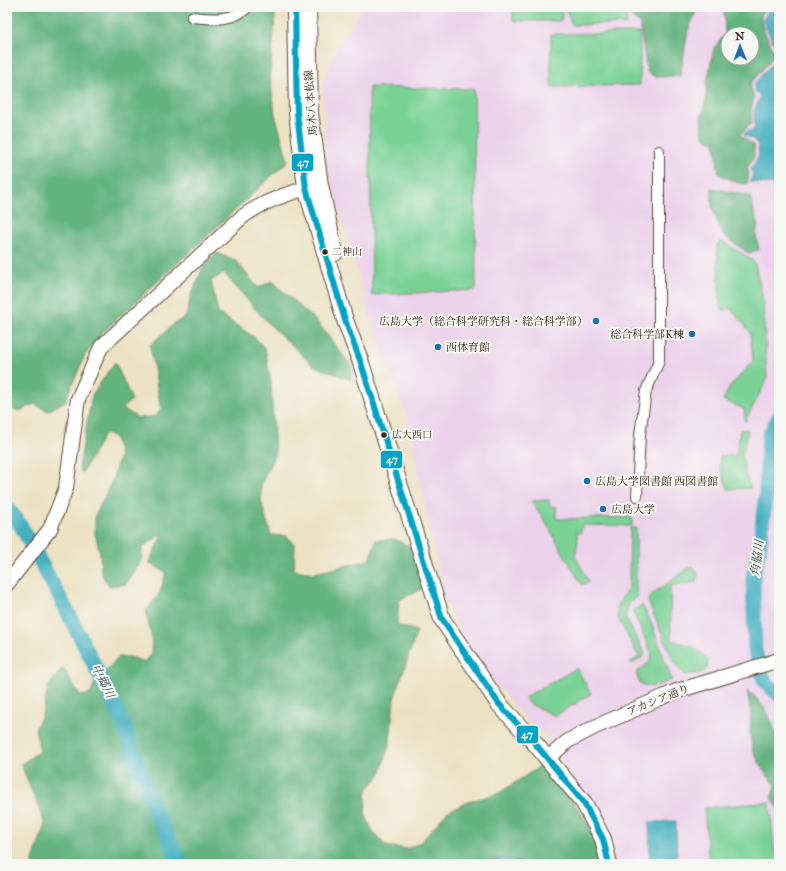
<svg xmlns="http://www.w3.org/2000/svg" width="786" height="871" font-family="'IM FELL Great Primer','Noto Serif JP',serif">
<rect width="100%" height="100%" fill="#f6f6f2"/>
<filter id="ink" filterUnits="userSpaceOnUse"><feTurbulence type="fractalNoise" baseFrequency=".025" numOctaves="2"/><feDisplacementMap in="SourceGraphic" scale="8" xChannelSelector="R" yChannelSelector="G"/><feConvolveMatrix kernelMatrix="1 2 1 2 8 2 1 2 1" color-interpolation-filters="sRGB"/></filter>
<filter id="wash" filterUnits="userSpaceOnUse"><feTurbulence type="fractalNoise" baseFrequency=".012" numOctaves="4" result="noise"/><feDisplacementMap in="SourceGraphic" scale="16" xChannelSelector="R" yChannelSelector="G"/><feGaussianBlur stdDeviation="0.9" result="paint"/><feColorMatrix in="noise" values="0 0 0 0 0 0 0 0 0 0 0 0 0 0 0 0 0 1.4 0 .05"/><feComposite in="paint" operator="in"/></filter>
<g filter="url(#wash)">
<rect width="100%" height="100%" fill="#ece2c3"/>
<!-- built -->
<path fill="#ecd1ea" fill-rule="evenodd" d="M363,7H779V864H616L575,782L553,747L539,729L524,718L475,659L445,602L407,416L369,313L326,163L322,83L338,45L350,29ZM728,34H752V58H728Z"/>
<!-- green -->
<g fill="#7ad196" stroke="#5a7e5a">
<path d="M513,7H562V18L560,21H513Z"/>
<path d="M567,7H626L627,24L572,25L567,13Z"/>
<path d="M640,33V85L551,87V34Z"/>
<path d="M369,87L474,89L476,290L372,295Z"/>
<path d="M722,241L751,259L755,264L763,300L767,379L745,422L744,409L723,400L730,387L753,361L750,332L730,308L723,311L720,305L717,244Z"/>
<path d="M747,429L748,431L742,455L745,473L751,488L728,489L720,467V456H736L740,430Z"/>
<path d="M549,500L550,507L556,506V519L632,517V526L582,525L581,533L577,532L578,542L575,556L589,582L582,585L540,513L531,501Z"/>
<path d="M630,528H636V592L638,596L629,604L625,617L644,652V656L632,664L630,662L639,657L618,618L617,605L629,587Z"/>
<path d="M692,566L698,574L696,582L670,586L671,640L694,647L708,660L707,669L700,673L685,675L675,664L648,601L651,595Z"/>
<path d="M642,605L652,625L672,680L651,687L640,684L636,673L650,662L652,654L634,614L633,611Z"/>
<path d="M577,668L591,694L555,716L528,703L525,697Z"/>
<path d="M770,802L774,851H779V864H709L704,808Z"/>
</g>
<!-- forest -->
<g fill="#63b37f" stroke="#4f6e4e" fill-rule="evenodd">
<path d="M7,7H276L270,76L275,114L288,161L102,333L85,355L65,401L48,411L35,404L19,411L7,408Z"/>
<path d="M628,7H698L688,31L680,76L656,77L647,72L640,24L630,16Z"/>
<path d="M724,7H767L761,16L762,25L775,55L750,84L754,98L751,111L752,123L740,135L754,145V157L747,168L749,174L747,184L737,183L719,174L715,142L706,139L703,134L701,118L706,99L707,82L714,48L725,34ZM728,34H752V58H728Z"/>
<path d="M712,188L750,196L758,226L756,234L759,250L748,253L723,235L712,207Z"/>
<path d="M217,253L237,262L258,288L272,281L317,322L352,367L351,380L314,366L264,319L224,273L211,281L218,313L254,337L265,348L271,384L275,453L261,485V501L271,535L287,536L295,545L294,570L315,573L370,560L376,540L394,539L413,548L424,588L399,600L397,625L417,631L394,699L390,742L380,775L367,789L365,814L373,832L386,846L407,849L421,842L447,812L468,802L499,793L542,765C564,793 600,826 602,864H521L520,862C509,859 493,856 484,864H32L45,824L21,764L40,751L35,729L42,715L49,685L63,668L80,696L91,694L95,681L119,657H131L144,662L151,654L152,639L146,611L160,593L166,572L149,563L163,533L142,548L141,562L126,584L109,586L101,573L100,553L95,534V516L112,481L120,455L114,436L104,434L82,473L79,468L92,395L115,362L132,400L122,408L138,418L155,416L161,410L150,345L175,323L186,317L191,296L204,265Z"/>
<path d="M747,691C753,693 756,698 760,703C785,732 779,773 779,808L771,798L776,785L766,774L753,751L750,735L751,715Z"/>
</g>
<!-- water -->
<g fill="#42afbf" stroke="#3e6c6e">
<path d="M770,7H779V48L773,42L763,21Z"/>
<path d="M779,53V185L750,182L753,175L751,169L759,156L758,145L753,139L744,135L746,132L755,129L754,113L760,96L755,91L754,84L777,58Z"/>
<path d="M766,678L779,690V701L768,691L761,679Z"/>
<path d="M676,821L677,864H650L649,822Z"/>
<path d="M508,859L520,862L521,864H484L495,860Z"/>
</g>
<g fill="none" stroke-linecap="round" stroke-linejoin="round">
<!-- river -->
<g stroke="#42afbf" stroke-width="15">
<path d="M779,417L769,436L766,492L760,544L753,578L755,651L765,682L779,695"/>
<path d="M7,507L21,526L64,605L121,718L154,809L181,864"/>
</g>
</g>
</g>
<g filter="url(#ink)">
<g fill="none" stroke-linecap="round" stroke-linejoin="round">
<defs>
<g id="street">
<path d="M192,17C210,19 233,22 248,7"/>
<path d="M637,496L640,435L646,391L659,361V151"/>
</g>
<g id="secondary">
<path d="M7,584L50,529L66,488L78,399L101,347L242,217C264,201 290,192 316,186"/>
<path d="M547,759L568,741L595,727L674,692L779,660"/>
</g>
<g id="primary">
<path d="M295,7L297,113L306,188L345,320L361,363L442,619L499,704L533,741L584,803L603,839L609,864"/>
<path d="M308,7L310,113L320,185L335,253"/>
</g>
</defs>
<!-- street casing -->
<use href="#street" stroke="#564637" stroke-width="12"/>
<!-- secondary casing -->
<use href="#secondary" stroke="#564637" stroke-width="16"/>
<!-- primary casing -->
<use href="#primary" stroke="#564637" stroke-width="18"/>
<!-- street -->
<use href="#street" stroke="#fff" stroke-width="10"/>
<!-- secondary -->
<use href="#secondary" stroke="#fff" stroke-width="14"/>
<!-- primary -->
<use href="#primary" stroke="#fff" stroke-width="16"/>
<defs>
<path id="bus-1" d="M295,7L297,113L306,188L345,320L361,363L442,619L499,704L533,741L584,803L603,839L609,864"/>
</defs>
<!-- bus-1 casing -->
<use href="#bus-1" stroke="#f6f6f2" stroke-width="9"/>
<!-- bus-1 -->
<use href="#bus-1" stroke="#03a3c5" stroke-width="6"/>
</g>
</g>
<!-- markers -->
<g fill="#3b2a1e" stroke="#f6f6f2" stroke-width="1.5">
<circle cx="325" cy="252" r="3.5"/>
<circle cx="384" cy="435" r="3.5"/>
</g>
<g fill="#1f6fb2" stroke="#f6f6f2" stroke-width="1.5">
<circle cx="596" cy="321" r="4"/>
<circle cx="692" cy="334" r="4"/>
<circle cx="438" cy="347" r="4"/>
<circle cx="587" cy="481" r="4"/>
<circle cx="603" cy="509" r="4"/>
</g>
<g text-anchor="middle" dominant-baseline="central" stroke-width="4" stroke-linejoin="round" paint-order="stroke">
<!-- bus labels -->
<g font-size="10" fill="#3b2a1e" stroke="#f6f6f2" text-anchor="start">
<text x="332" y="252">二神山</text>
<text x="392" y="435">広大西口</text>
</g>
<!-- street labels -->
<g font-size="11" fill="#3b2a1e" stroke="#f6f6f2">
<text transform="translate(311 103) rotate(-94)">馬木八本松線</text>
<text transform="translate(658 700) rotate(-22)">アカシア通り</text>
</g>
<!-- poi labels -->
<g font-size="11" fill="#3b2a1e" stroke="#f6f6f2" text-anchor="start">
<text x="588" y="321" text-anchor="end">広島大学（総合科学研究科・総合科学部）</text>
<text x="684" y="334" text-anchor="end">総合科学部K棟</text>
<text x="446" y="347">西体育館</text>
<text x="595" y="481">広島大学図書館 西図書館</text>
<text x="611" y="509">広島大学</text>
</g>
<!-- water labels -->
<g font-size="12" font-style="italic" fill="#3d5956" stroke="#f6f6f2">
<text transform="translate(757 558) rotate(-82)">角脇川</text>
<text transform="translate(103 681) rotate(63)">中郷川</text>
</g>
</g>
<g stroke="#f6f6f2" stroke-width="1.5">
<rect x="291" y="153" width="23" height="19" rx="4" fill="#03a3c5"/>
<rect x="380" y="450" width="23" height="19" rx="4" fill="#03a3c5"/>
<rect x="516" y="725" width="23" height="19" rx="4" fill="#03a3c5"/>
</g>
<g font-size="11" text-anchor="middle" font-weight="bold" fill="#fff">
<text x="303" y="166">47</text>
<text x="392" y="463">47</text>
<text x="527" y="738">47</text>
</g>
<!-- margin -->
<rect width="786" height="871" fill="none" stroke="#f6f6f2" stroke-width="24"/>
<!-- north arrow -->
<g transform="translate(740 46) rotate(359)"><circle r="19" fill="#f6f6f2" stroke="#aba49d"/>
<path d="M0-3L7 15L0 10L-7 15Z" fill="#1f6fb2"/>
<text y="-6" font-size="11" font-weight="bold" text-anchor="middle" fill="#3b2a1e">N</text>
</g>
</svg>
